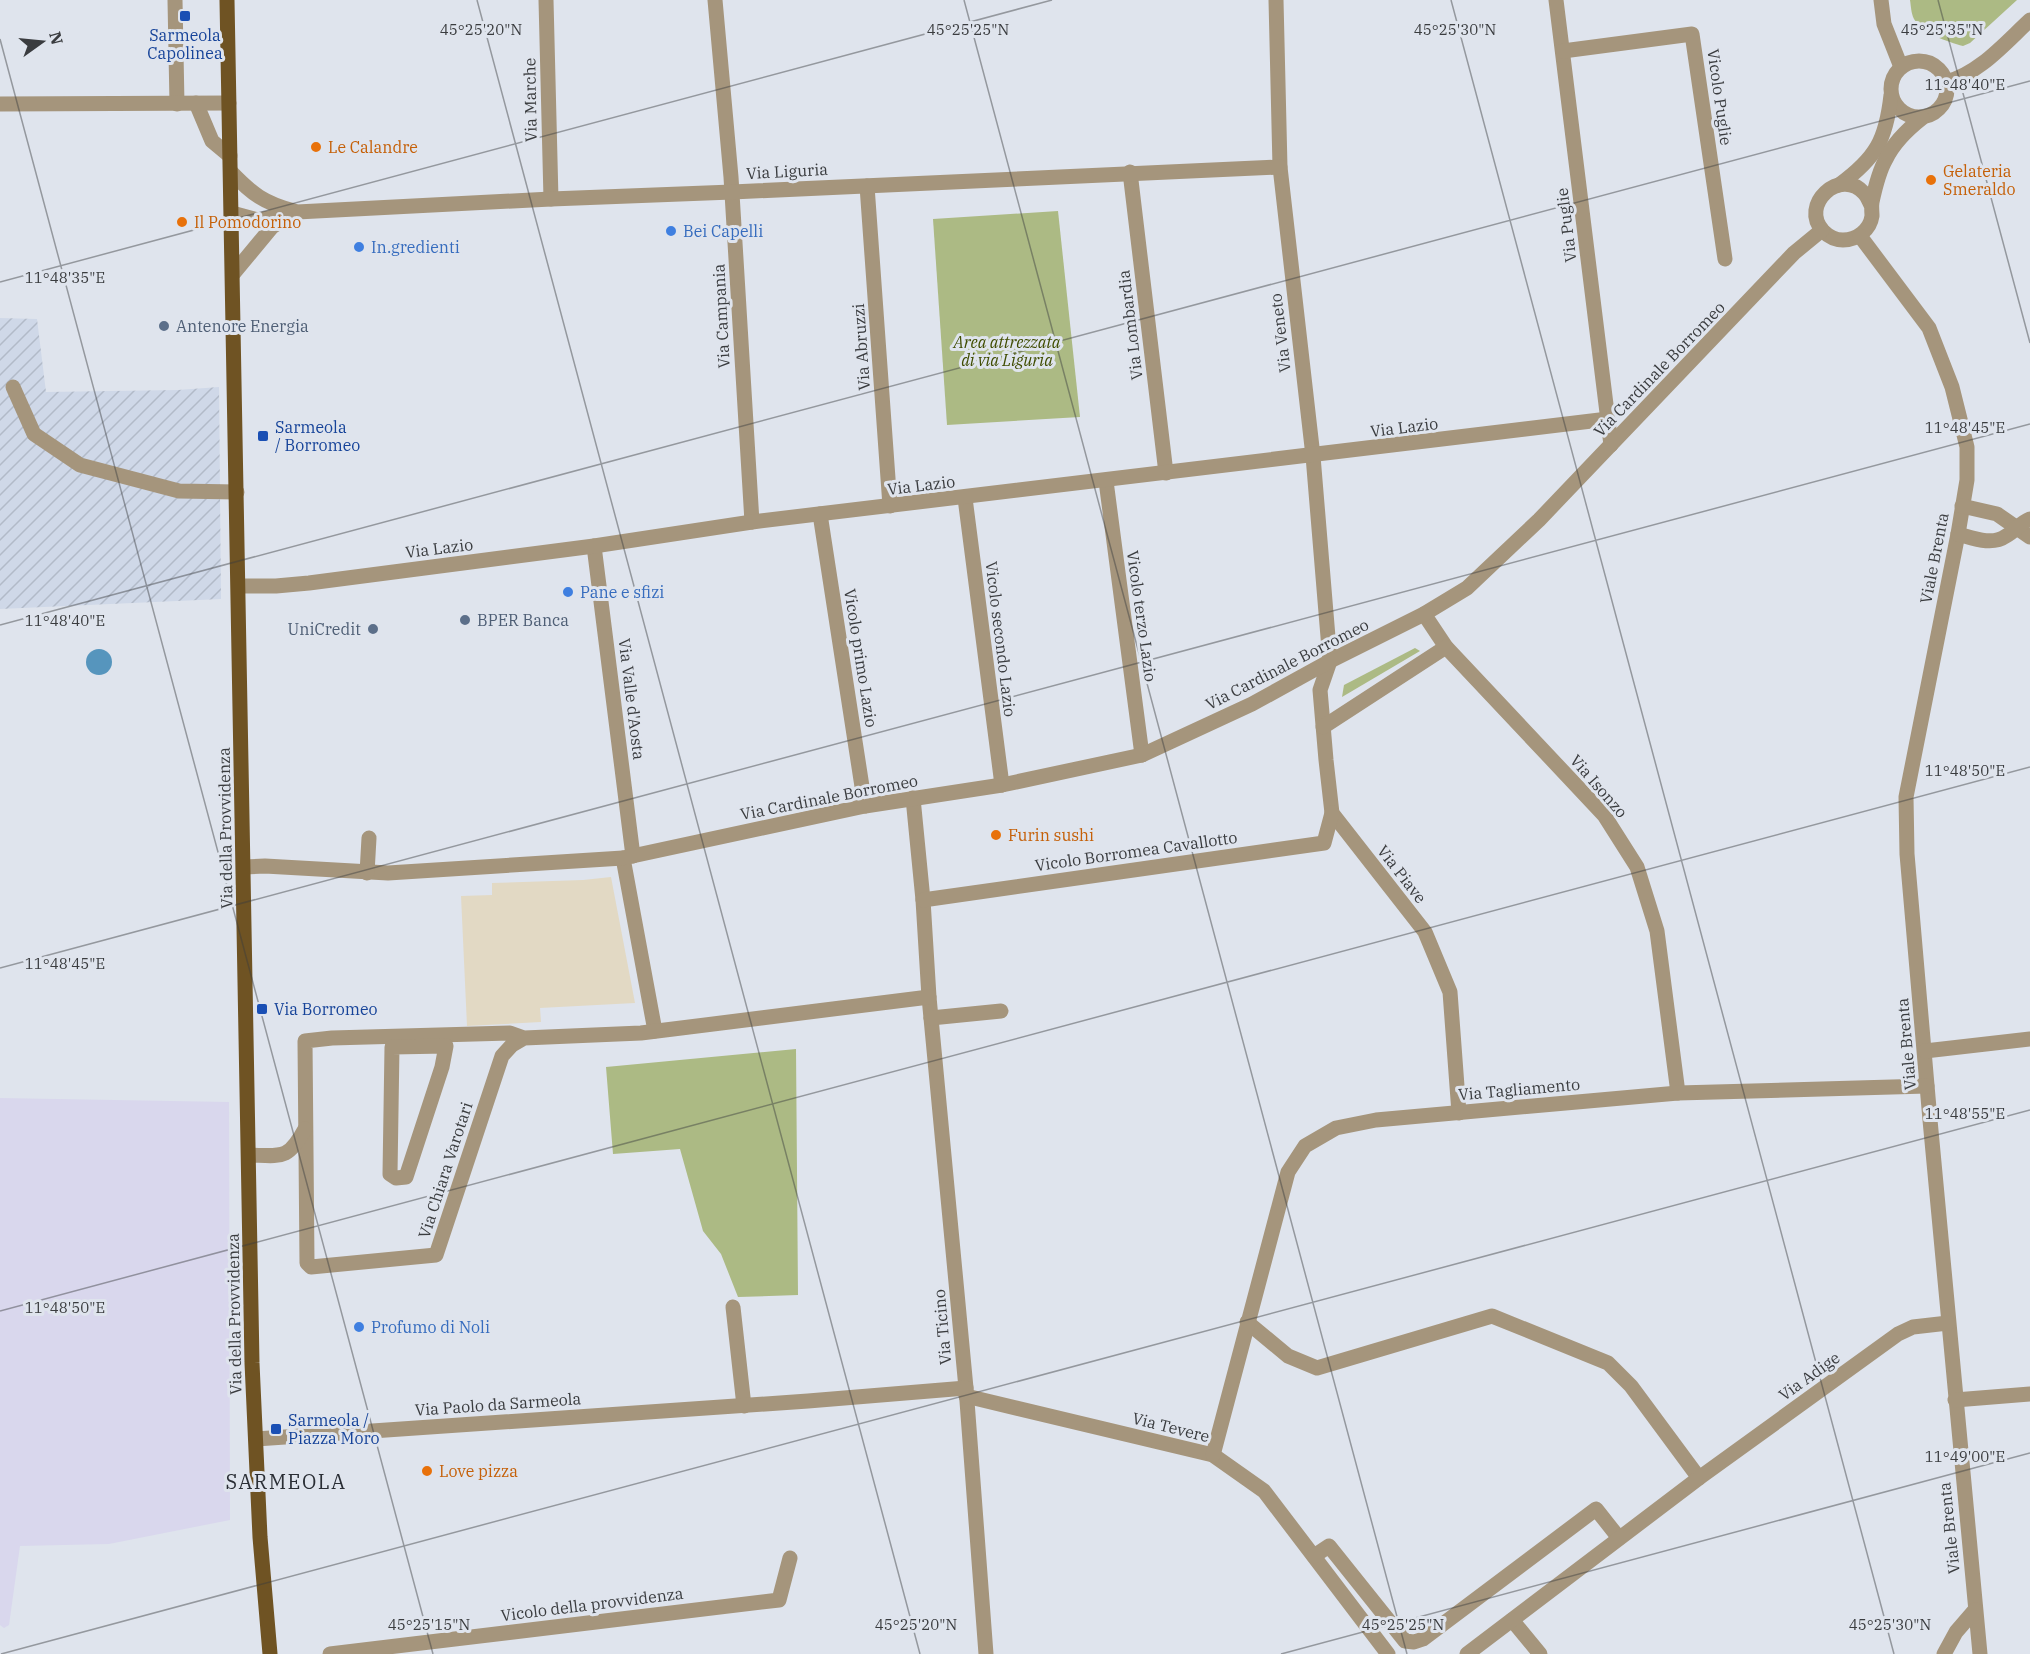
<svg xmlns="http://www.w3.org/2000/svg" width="2030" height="1654" font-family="'IBM Plex Serif',serif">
<defs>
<pattern id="industrial-furrows" width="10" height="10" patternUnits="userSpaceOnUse" patternTransform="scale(1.5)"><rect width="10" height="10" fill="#cfd8e8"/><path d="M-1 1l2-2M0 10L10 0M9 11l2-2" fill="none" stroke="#b2bac8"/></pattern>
</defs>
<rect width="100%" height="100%" fill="#dfe4ed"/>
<!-- commercial -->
<path fill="#d9d7ed" d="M0,1098L229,1102L230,1520L109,1544L20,1546L9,1625L4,1628L0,1625Z"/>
<!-- industrial -->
<path fill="url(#industrial-furrows)" d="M0,318L37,319L46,392L178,390L219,387L221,599L0,609Z"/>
<!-- education -->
<path fill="#e2d9c4" d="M611,877L635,1003L540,1008L541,1022L467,1026L461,896L492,895V883L583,880Z"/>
<!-- green -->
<g fill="#acba84">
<path d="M1910,0H2017L1970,43L1963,46C1948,42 1922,33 1914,19C1911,13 1911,6 1910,0Z"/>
<path d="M1058,211L1080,417L947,425L933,219Z"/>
<path d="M1415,648L1420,651L1342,697L1344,685Z"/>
<path d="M796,1049L798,1295L738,1297L721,1254L703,1231L680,1149L613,1154L606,1067Z"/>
</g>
<!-- water -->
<circle fill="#5695bd" cx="99" cy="662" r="13"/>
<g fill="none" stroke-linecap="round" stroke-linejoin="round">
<!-- minor -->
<g stroke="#a5957c" stroke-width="15">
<path d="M175,0L177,104"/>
<path d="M546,0L551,199"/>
<path d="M715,0L731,177L752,522"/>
<path d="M1276,0L1280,167L1313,456L1330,661L1320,690L1326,760L1332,813L1425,932L1450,992L1459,1113"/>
<path d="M1556,0L1611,445"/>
<path d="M1881,0L1884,24L1901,67"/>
<path d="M1563,51L1692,34L1725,259"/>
<circle cx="1919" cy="89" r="28"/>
<path d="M1946,82C1979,74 2006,42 2030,20"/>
<path d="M196,103L212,141L230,156"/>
<path d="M0,104L229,103"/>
<path d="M231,172C252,194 264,203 294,211"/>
<path d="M1130,172L1166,473"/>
<path d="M1839,185C1876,158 1886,140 1891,95"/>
<path d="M867,186L890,506"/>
<path d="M1871,205C1869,201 1867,196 1864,193C1840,167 1799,205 1823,231C1829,237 1836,240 1843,240C1857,240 1870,230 1872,216C1872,211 1871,207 1872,202C1875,188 1879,171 1886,159C1894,142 1908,129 1922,118"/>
<path d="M232,213L258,220L297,212L551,199L732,192L1280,167"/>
<path d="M1860,236L1929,328L1952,387L1967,447V480L1958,534L1906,797L1907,854L1930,1120L1980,1654"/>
<path d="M233,274L272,227L286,218"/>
<path d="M13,387L34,434L80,465L179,491L237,492"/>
<path d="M1106,481L1142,755"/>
<path d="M965,498L1002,785"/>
<path d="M1962,506L1997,514L2030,537"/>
<path d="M820,514L865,806"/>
<path d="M1958,534C1973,538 1992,546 2006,536C2015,531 2020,523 2030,519"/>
<path d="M594,546L633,856"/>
<path d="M239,586H276L309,583L594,546L752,522L1608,419"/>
<path d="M1424,614L1446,647L1604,815L1637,867L1657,931L1678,1093"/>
<path d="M1323,727L1446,647"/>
<path d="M913,798L923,900L929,997L966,1388L986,1654"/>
<path d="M623,858L655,1031"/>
<path d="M244,867L265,866L388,873L623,858L865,806L1002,785L1142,755L1252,704L1330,661L1424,614L1467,588L1539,520L1794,253L1822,230"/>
<path d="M367,873L369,838"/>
<path d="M923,900L1324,843L1332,813"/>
<path d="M931,1018L1001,1011"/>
<path d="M524,1038L512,1045L502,1056L436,1255L311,1267L307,1263L305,1041L332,1038L510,1033L524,1038L641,1033L929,997"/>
<path d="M446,1046L442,1067L406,1177L396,1178L390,1174L392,1047Z"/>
<path d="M1925,1051L2030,1039"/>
<path d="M249,1155C282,1156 288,1160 305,1129"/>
<path d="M733,1307L744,1406"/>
<path d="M1247,1322L1288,1356L1317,1368L1492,1316L1608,1363L1631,1386L1699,1478"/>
<path d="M966,1396L1213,1455L1264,1491L1388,1654"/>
<path d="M1955,1400L2030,1394"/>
<path d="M256,1439L808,1401L966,1388"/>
<path d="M1213,1455L1288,1172L1305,1146L1336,1128L1376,1120L1678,1093L1927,1086"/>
<path d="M1314,1556L1329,1546L1405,1641L1414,1642L1423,1639L1596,1509L1619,1538"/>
<path d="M1512,1620L1540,1654"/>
<path d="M330,1654L779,1600L790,1558"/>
<path d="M1467,1654L1699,1478L1898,1334L1913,1327L1948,1323"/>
<path d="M1944,1654L1956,1632L1975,1610"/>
</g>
<!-- major -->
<path stroke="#6f5323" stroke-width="15" d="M227,0L252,1363L260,1537L270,1654"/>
</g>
<!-- ticks -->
<path fill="none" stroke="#3a3c3f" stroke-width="1.5" stroke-opacity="0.45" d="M477,0L920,1654M964,0L1407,1654M1451,0L1894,1654M1938,0L2030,343M0,39L433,1654M0,282L1052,0M0,625L2030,81M0,968L2030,424M0,1311L2030,767M1,1654L2030,1110M1281,1654L2030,1453"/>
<!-- markers -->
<g fill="#1a4fb4" stroke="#dfe4ed" stroke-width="2">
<rect x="179" y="10" width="12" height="12" rx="3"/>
<rect x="257" y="430" width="12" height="12" rx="3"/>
<rect x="256" y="1003" width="12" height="12" rx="3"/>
<rect x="270" y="1423" width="12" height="12" rx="3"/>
</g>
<g fill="#e8710a" stroke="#dfe4ed" stroke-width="2">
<circle cx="316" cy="147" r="6"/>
<circle cx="1931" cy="180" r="6"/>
<circle cx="182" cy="222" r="6"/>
<circle cx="996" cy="835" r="6"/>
<circle cx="427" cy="1471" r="6"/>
</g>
<g fill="#3f7fe0" stroke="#dfe4ed" stroke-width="2">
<circle cx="671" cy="231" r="6"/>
<circle cx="359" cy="247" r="6"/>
<circle cx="568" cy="592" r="6"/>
<circle cx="359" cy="1327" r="6"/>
</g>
<g fill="#5c6f8a" stroke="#dfe4ed" stroke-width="2">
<circle cx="164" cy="326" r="6"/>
<circle cx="465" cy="620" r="6"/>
<circle cx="373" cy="629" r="6"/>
</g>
<g text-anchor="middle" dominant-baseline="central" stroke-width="6" stroke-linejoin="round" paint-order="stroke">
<!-- transit labels -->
<g font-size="16" fill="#164399" stroke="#dfe4ed" text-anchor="start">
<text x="185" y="35" text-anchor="middle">Sarmeola<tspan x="185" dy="18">Capolinea</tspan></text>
<text x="275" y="427">Sarmeola<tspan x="275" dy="18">/ Borromeo</tspan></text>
<text x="274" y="1009">Via Borromeo</text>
<text x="288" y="1420">Sarmeola /<tspan x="288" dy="18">Piazza Moro</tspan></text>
</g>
<!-- street labels -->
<g font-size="16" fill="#3a3c3f" stroke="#dfe4ed">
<text transform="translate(1720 97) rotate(82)">Vicolo Puglie</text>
<text transform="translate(530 100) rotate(-91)">Via Marche</text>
<text transform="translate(787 171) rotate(-3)">Via Liguria</text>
<text transform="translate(1566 225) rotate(-97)">Via Puglie</text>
<text transform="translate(721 316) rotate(-93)">Via Campania</text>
<text transform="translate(1130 325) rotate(-97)">Via Lombardia</text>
<text transform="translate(1280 333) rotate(-97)">Via Veneto</text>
<text transform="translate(861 347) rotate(-94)">Via Abruzzi</text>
<text transform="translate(1659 369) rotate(-46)">Via Cardinale Borromeo</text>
<text transform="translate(1404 427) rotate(-7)">Via Lazio</text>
<text transform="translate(921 485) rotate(-7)">Via Lazio</text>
<text transform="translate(439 548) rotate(-7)">Via Lazio</text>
<text transform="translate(1934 558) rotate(-79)">Viale Brenta</text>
<text transform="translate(1142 616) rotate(82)">Vicolo terzo Lazio</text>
<text transform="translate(1001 639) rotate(83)">Vicolo secondo Lazio</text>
<text transform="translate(861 658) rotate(81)">Vicolo primo Lazio</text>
<text transform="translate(1287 664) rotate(-27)">Via Cardinale Borromeo</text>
<text transform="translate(632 699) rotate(83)">Via Valle d'Aosta</text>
<text transform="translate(1599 786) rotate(49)">Via Isonzo</text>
<text transform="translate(829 797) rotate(-11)">Via Cardinale Borromeo</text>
<text transform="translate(225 828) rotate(-91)">Via della Provvidenza</text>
<text transform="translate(1136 851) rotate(-8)">Vicolo Borromea Cavallotto</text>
<text transform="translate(1402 874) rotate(52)">Via Piave</text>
<text transform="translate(1906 1044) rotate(-95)">Viale Brenta</text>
<text transform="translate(1519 1089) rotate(-5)">Via Tagliamento</text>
<text transform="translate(445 1170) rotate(-72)">Via Chiara Varotari</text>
<text transform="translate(234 1314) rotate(-91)">Via della Provvidenza</text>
<text transform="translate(942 1327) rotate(-95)">Via Ticino</text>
<text transform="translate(1809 1376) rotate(-36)">Via Adige</text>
<text transform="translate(498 1404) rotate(-4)">Via Paolo da Sarmeola</text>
<text transform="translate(1171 1427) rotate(14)">Via Tevere</text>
<text transform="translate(1949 1528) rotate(-96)">Viale Brenta</text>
<text transform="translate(592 1604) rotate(-7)">Vicolo della provvidenza</text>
</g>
<!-- food labels -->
<g font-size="16" fill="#c56008" stroke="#dfe4ed" text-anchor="start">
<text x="328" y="147">Le Calandre</text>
<text x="1943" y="171">Gelateria<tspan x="1943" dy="18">Smeraldo</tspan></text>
<text x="194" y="222">Il Pomodorino</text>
<text x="1008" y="835">Furin sushi</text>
<text x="439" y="1471">Love pizza</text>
</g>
<!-- shop labels -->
<g font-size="16" fill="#366cbe" stroke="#dfe4ed" text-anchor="start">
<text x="683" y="231">Bei Capelli</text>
<text x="371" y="247">In.gredienti</text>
<text x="580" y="592">Pane e sfizi</text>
<text x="371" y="1327">Profumo di Noli</text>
</g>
<!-- service labels -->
<g font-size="16" fill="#4e5e75" stroke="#dfe4ed" text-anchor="start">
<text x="176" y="326">Antenore Energia</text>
<text x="477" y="620">BPER Banca</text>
<text x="361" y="629" text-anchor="end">UniCredit</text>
</g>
<!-- park labels -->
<g font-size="16" font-style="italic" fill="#3f4c00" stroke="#dfe4ed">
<text x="1007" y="342">Area attrezzata<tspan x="1007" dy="18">di via Liguria</tspan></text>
</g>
<!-- quarter labels -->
<g font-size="20" letter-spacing="1.5" fill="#2a2e35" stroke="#dfe4ed">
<text x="286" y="1481">SARMEOLA</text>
</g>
</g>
<g font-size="15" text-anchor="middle" fill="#3a3c3f" stroke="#dfe4ed" stroke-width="6" stroke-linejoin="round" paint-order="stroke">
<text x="968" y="35">45°25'25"N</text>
<text x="1942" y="35">45°25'35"N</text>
<text x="481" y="35">45°25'20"N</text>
<text x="1455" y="35">45°25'30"N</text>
<text x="1965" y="90">11°48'40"E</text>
<text x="65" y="283">11°48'35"E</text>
<text x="1965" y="433">11°48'45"E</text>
<text x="65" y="626">11°48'40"E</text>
<text x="1965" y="776">11°48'50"E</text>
<text x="65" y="969">11°48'45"E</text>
<text x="1965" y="1119">11°48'55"E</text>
<text x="65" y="1313">11°48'50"E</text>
<text x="1965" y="1462">11°49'00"E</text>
<text x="429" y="1630">45°25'15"N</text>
<text x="916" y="1630">45°25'20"N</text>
<text x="1403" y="1630">45°25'25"N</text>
<text x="1890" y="1630">45°25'30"N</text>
</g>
<!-- north arrow -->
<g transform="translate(42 42) rotate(75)" stroke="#dfe4ed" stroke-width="4.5" paint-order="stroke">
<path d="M0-4.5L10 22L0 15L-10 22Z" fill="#3a3c3f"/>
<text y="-9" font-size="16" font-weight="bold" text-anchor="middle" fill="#3a3c3f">N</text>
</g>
</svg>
